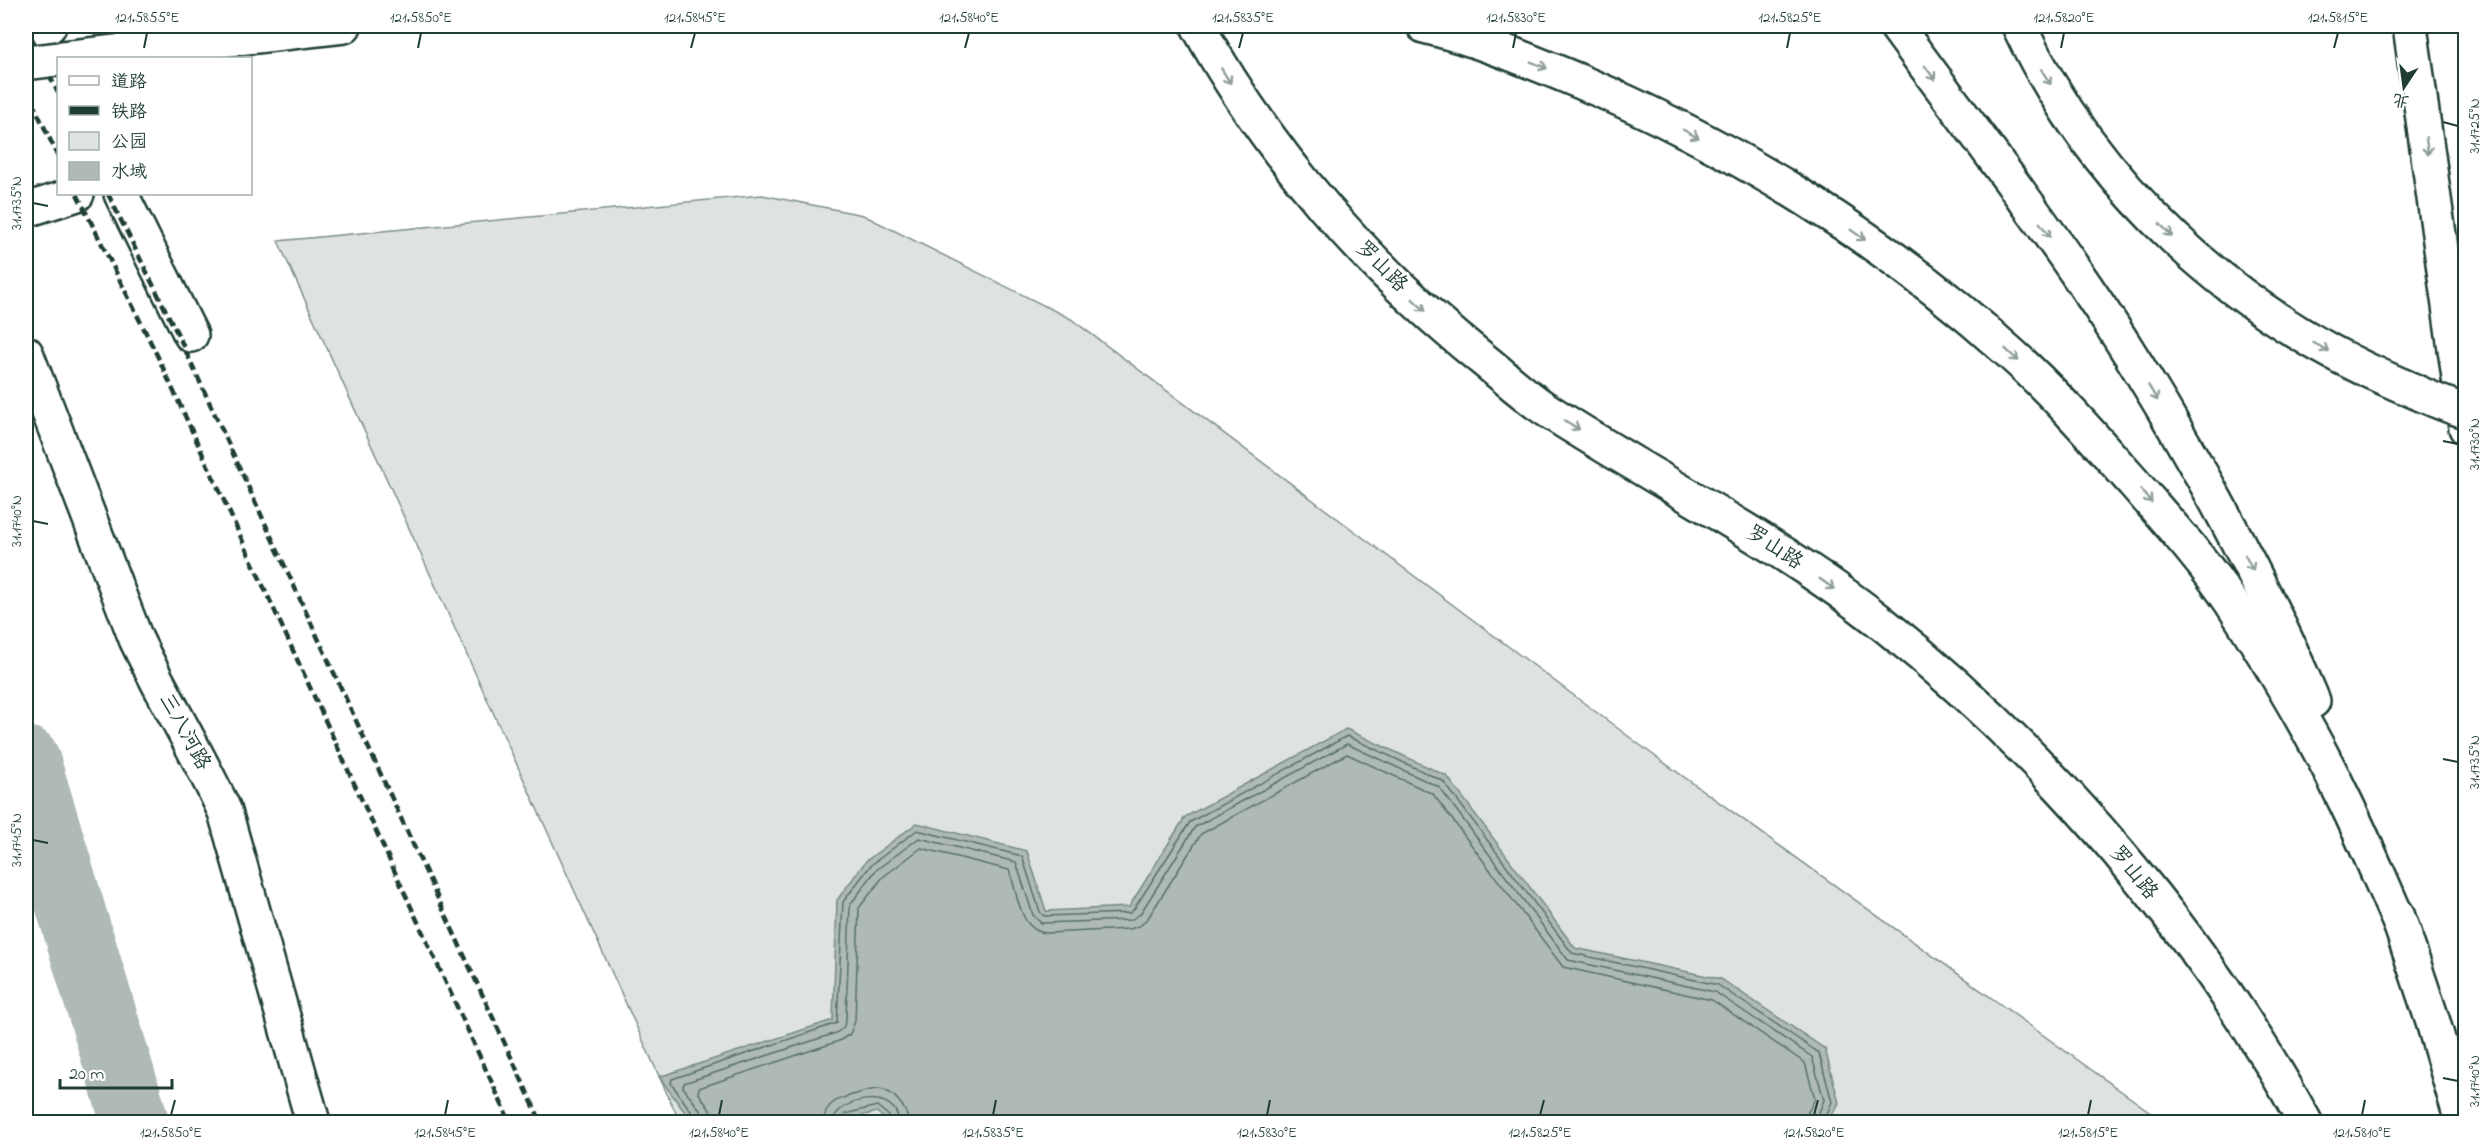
<svg xmlns="http://www.w3.org/2000/svg" width="2491" height="1148" font-family="'Indie Flower','LXGW WenKai TC',sans-serif">
<rect width="100%" height="100%" fill="#fff"/>
<filter id="ink" filterUnits="userSpaceOnUse"><feTurbulence type="fractalNoise" baseFrequency=".0167" numOctaves="2"/><feDisplacementMap in="SourceGraphic" scale="12" xChannelSelector="R" yChannelSelector="G"/><feConvolveMatrix kernelMatrix="1 2 1 2 8 2 1 2 1" color-interpolation-filters="sRGB"/></filter>
<g filter="url(#ink)">
<!-- green -->
<path fill="#dee3e2" stroke="#7e908b" stroke-width="1.5" d="M762,195L863,215L1071,319L1652,754L2164,1122H680L278,241Z"/>
<!-- water -->
<path fill="#afbab7" stroke="#758883" stroke-width="1.5" d="M1346,729L1447,776L1575,948L1721,979L1825,1049L1839,1103L1828,1122H887L877,1112L836,1122H692L659,1077L833,1020L837,900L866,861L917,823L1027,851L1046,911L1129,907L1185,817Z"/>
<g fill="none" stroke-linecap="round" stroke-linejoin="round">
<!-- shore -->
<g stroke="#596f68" stroke-width="1.5">
<path d="M696,1122L695,1117L671,1083L672,1079L837,1023L843,902L871,865L917,830L1022,856L1040,912L1044,916L1130,913L1134,909L1190,822L1347,736L1443,781L1572,953L1718,985L1819,1053L1832,1102L1823,1122"/>
<path d="M704,1122L702,1113L683,1087L684,1083L836,1033L843,1028L846,1020L850,905L876,870L919,838L1016,862L1033,915L1041,923L1131,920L1140,914L1195,827L1347,744L1439,787L1568,960L1715,992L1812,1057L1824,1100L1815,1122"/>
<path d="M713,1122L710,1110L698,1092L699,1088L839,1041L850,1034L855,1021L859,908L883,877L921,848L1009,870C1018,892 1018,932 1048,933L1130,929L1141,925L1148,918L1201,834L1347,754L1433,794L1563,967L1712,1000L1805,1063L1815,1099L1808,1112L1806,1122"/>
<path d="M824,1122C824,1103 839,1098 856,1094C863,1092 871,1089 879,1089C894,1091 907,1108 908,1122"/>
<path d="M833,1122C834,1100 896,1085 899,1122"/>
<path d="M840,1122L845,1114L877,1106L889,1116L891,1122"/>
</g>
<!-- river -->
<path stroke="#afbab7" stroke-width="68" d="M26,760L135,1122"/>
<defs>
<g id="minor">
<path d="M121,194L191,335"/>
<path d="M26,210L77,194"/>
<path d="M26,353L136,639C164,698 198,753 225,812L313,1122"/>
</g>
<g id="major">
<path d="M1198,26C1269,155 1369,269 1485,361C1505,377 1525,396 1547,410C1658,482 1778,541 1882,623C2050,756 2202,934 2305,1122"/>
<path d="M26,28L49,26"/>
</g>
<g id="highway">
<path d="M1424,26C1478,39 1530,61 1581,82C1736,148 1884,239 2009,352C2054,392 2094,438 2134,483C2167,521 2203,560 2231,602C2271,664 2310,728 2342,795C2365,841 2384,888 2405,935"/>
<path d="M1896,26C1978,138 2065,248 2138,367C2204,474 2264,585 2313,701"/>
<path d="M2410,26L2466,428"/>
<path d="M63,58L344,26"/>
<path d="M2397,914L2433,1022L2462,1122"/>
</g>
</defs>
<!-- minor casing -->
<use href="#minor" stroke="#1f3d34" stroke-width="38"/>
<!-- major casing -->
<use href="#major" stroke="#1f3d34" stroke-width="38"/>
<!-- highway casing -->
<use href="#highway" stroke="#1f3d34" stroke-width="38"/>
<!-- minor -->
<use href="#minor" stroke="#fff" stroke-width="33"/>
<!-- major -->
<use href="#major" stroke="#fff" stroke-width="33"/>
<!-- highway -->
<use href="#highway" stroke="#fff" stroke-width="33"/>
<!-- rail -->
<g stroke="#1f3d34" stroke-width="4.5" stroke-dasharray="9 4.5" stroke-linecap="butt">
<path d="M26,26L58,93"/>
<path d="M26,89L58,156"/>
<path d="M77,194L157,355L510,1122"/>
<path d="M108,194L182,343L541,1122"/>
</g>
<defs>
<g id="highway-bridge">
<path d="M2019,26C2094,186 2235,315 2398,384C2420,393 2442,405 2466,411"/>
<path d="M26,63L58,59"/>
</g>
</defs>
<!-- highway-bridge casing -->
<use href="#highway-bridge" stroke="#1f3d34" stroke-width="38" stroke-linecap="butt"/>
<!-- highway-bridge -->
<use href="#highway-bridge" stroke="#fff" stroke-width="33"/>
</g>
<!-- one-way arrows -->
<defs><path id="oneway-shaft" d="M-6 0H5M1.5-3L5.5 0L1.5 3" fill="none" stroke-width="1.6" stroke-linecap="round" stroke-linejoin="round" transform="scale(1.5)"/></defs>
<g stroke="#8f9e9a">
<use href="#oneway-shaft" transform="translate(1539 65) rotate(22)"/>
<use href="#oneway-shaft" transform="translate(1930 73) rotate(54)"/>
<use href="#oneway-shaft" transform="translate(1226 76) rotate(58)"/>
<use href="#oneway-shaft" transform="translate(2046 77) rotate(58)"/>
<use href="#oneway-shaft" transform="translate(1691 134) rotate(28)"/>
<use href="#oneway-shaft" transform="translate(2427 146) rotate(82)"/>
<use href="#oneway-shaft" transform="translate(2045 230) rotate(54)"/>
<use href="#oneway-shaft" transform="translate(2166 230) rotate(45)"/>
<use href="#oneway-shaft" transform="translate(1858 235) rotate(35)"/>
<use href="#oneway-shaft" transform="translate(1419 305) rotate(43)"/>
<use href="#oneway-shaft" transform="translate(2321 347) rotate(30)"/>
<use href="#oneway-shaft" transform="translate(2012 355) rotate(43)"/>
<use href="#oneway-shaft" transform="translate(2153 393) rotate(59)"/>
<use href="#oneway-shaft" transform="translate(1572 425) rotate(31)"/>
<use href="#oneway-shaft" transform="translate(2146 496) rotate(49)"/>
<use href="#oneway-shaft" transform="translate(2249 563) rotate(63)"/>
<use href="#oneway-shaft" transform="translate(1827 584) rotate(35)"/>
</g>
</g>
<!-- ticks -->
<path fill="none" stroke="#1f3d34" stroke-width="2" d="M144,48L147,33M418,48L421,33M691,48L695,33M965,48L969,33M1239,48L1243,33M1513,48L1516,33M1787,48L1790,33M2061,48L2064,33M2334,48L2338,33M2443,122L2458,126M33,203L48,206M2443,441L2458,444M33,521L48,524M2443,759L2458,762M33,840L48,843M2443,1078L2458,1081M171,1115L175,1100M445,1115L448,1100M719,1115L722,1100M993,1115L996,1100M1267,1115L1270,1100M1540,1115L1544,1100M1814,1115L1818,1100M2088,1115L2091,1100M2362,1115L2365,1100"/>
<g text-anchor="middle" dominant-baseline="central" stroke-width="6" stroke-linejoin="round" paint-order="stroke">
<!-- street labels -->
<g font-size="21" fill="#1f3d34" stroke="#fff">
<text transform="translate(1381 267) rotate(45)">罗山路</text>
<text transform="translate(1774 548) rotate(33)">罗山路</text>
<text transform="translate(184 732) rotate(61)">三八河路</text>
<text transform="translate(2133 873) rotate(51)">罗山路</text>
</g>
</g>
<!-- margin -->
<rect width="2491" height="1148" fill="none" stroke="#fff" stroke-width="66"/>
<!-- legend -->
<rect x="57" y="57" width="195" height="138" fill="#ffffff" stroke="#a5b1ae" stroke-width="1.5"/>
<rect x="69" y="76" width="30" height="9" fill="#ffffff" stroke="#a5b1ae" stroke-width="1.5"/>
<text x="111" y="87" font-size="18" fill="#1f3d34">道路</text>
<rect x="69" y="106" width="30" height="9" fill="#1f3d34" stroke="#a5b1ae" stroke-width="1.5"/>
<text x="111" y="117" font-size="18" fill="#1f3d34">铁路</text>
<rect x="69" y="132" width="30" height="18" fill="#dee3e2" stroke="#a5b1ae" stroke-width="1.5"/>
<text x="111" y="147" font-size="18" fill="#1f3d34">公园</text>
<rect x="69" y="162" width="30" height="18" fill="#afbab7" stroke="#a5b1ae" stroke-width="1.5"/>
<text x="111" y="177" font-size="18" fill="#1f3d34">水域</text>
<!-- north arrow -->
<g transform="translate(2404 87) rotate(193)" stroke="#ffffff" stroke-width="4.5" paint-order="stroke">
<path d="M0-4.5L10 22L0 15L-10 22Z" fill="#1f3d34"/>
<text y="-9" font-size="16" font-weight="bold" text-anchor="middle" fill="#1f3d34">北</text>
</g>
<!-- scale -->
<path d="M60 1079v9h112v-9" fill="none" stroke="#1f3d34" stroke-width="3"/>
<text x="69" y="1079" font-size="18" fill="#1f3d34" stroke="#ffffff" stroke-width="4.5" paint-order="stroke">20 m</text>
<rect x="33" y="33" width="2425" height="1082" fill="none" stroke="#1f3d34" stroke-width="2"/>
<g font-size="15" text-anchor="middle" fill="#1f3d34">
<text x="147" y="22">121.5855°E</text>
<text x="421" y="22">121.5850°E</text>
<text x="695" y="22">121.5845°E</text>
<text x="969" y="22">121.5840°E</text>
<text x="1243" y="22">121.5835°E</text>
<text x="1516" y="22">121.5830°E</text>
<text x="1790" y="22">121.5825°E</text>
<text x="2064" y="22">121.5820°E</text>
<text x="2338" y="22">121.5815°E</text>
<text transform="translate(2474 126) rotate(-90)" y="5">31.1725°N</text>
<text transform="translate(16 203) rotate(-90)" y="5">31.1735°N</text>
<text transform="translate(2474 444) rotate(-90)" y="5">31.1730°N</text>
<text transform="translate(16 521) rotate(-90)" y="5">31.1740°N</text>
<text transform="translate(2474 762) rotate(-90)" y="5">31.1735°N</text>
<text transform="translate(16 840) rotate(-90)" y="5">31.1745°N</text>
<text transform="translate(2474 1081) rotate(-90)" y="5">31.1740°N</text>
<text x="171" y="1137">121.5850°E</text>
<text x="445" y="1137">121.5845°E</text>
<text x="719" y="1137">121.5840°E</text>
<text x="993" y="1137">121.5835°E</text>
<text x="1267" y="1137">121.5830°E</text>
<text x="1540" y="1137">121.5825°E</text>
<text x="1814" y="1137">121.5820°E</text>
<text x="2088" y="1137">121.5815°E</text>
<text x="2362" y="1137">121.5810°E</text>
</g>
</svg>
